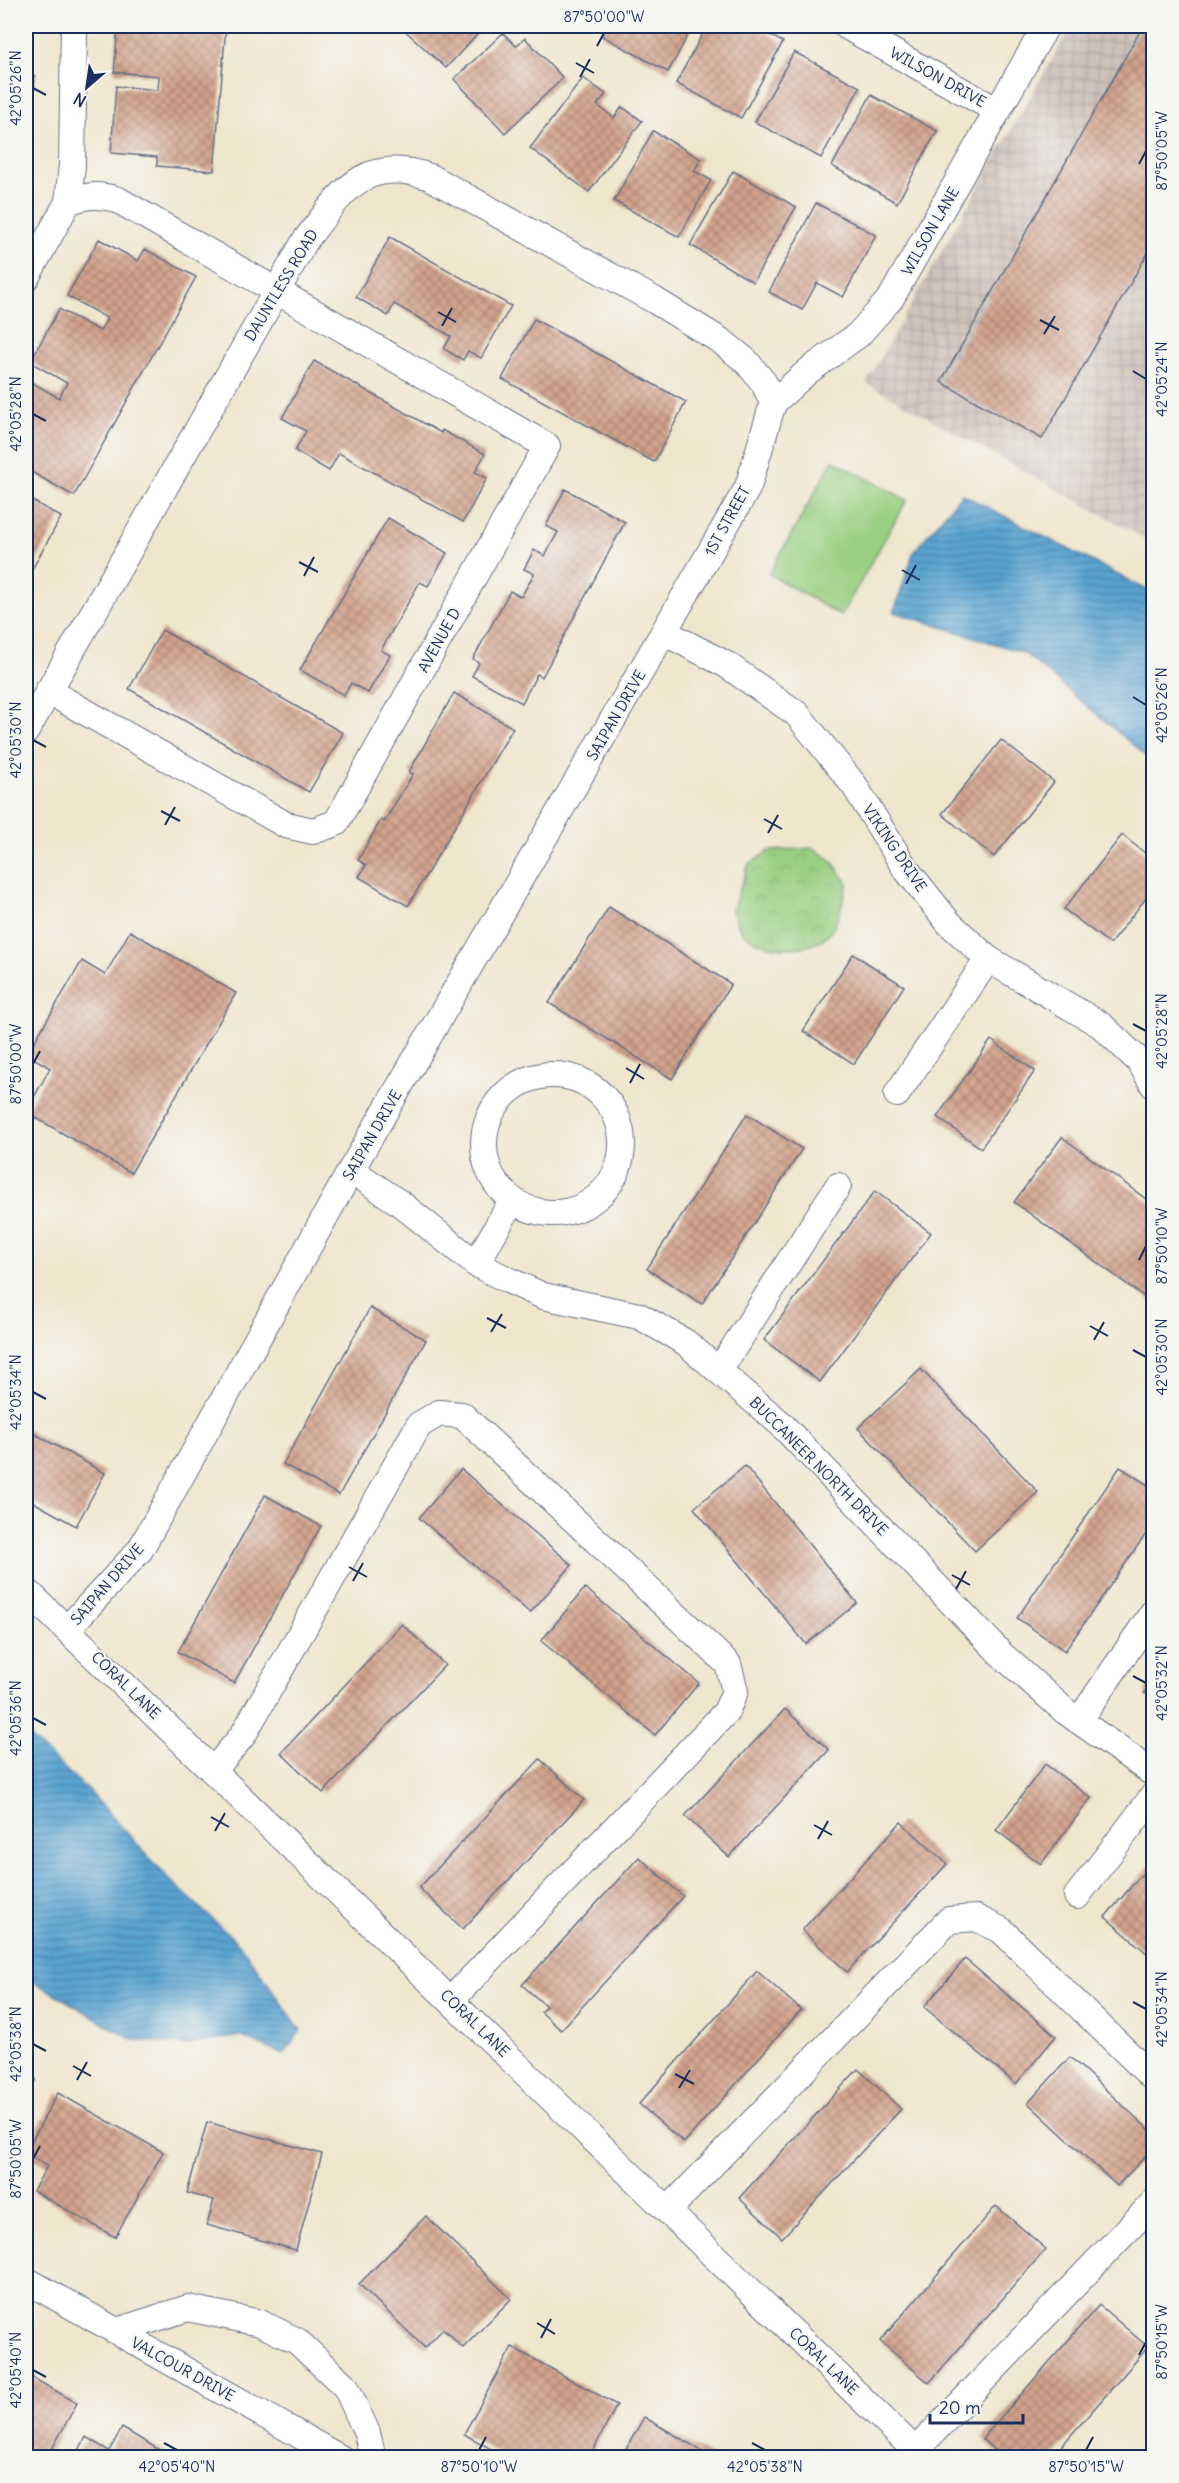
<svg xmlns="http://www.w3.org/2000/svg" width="1179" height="2483" font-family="Delius,sans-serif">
<defs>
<pattern id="industrial-grid" width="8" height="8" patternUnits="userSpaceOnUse" patternTransform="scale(1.5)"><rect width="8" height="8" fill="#cec1ba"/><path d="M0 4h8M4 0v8" fill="none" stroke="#b0a6a2"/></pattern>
<pattern id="park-crowns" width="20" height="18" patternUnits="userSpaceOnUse" patternTransform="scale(1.5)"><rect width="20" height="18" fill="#99cf81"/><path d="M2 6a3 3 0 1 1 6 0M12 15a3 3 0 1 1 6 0" fill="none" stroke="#83b272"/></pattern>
<pattern id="water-rules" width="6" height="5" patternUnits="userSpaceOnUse" patternTransform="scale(1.5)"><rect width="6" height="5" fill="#58a3d0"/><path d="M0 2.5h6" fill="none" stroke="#4885ac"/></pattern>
<pattern id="building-cross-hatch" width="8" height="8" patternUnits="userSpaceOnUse" patternTransform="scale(1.5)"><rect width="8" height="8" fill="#d3a38c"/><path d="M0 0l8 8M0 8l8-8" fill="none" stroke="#aa8576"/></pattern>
</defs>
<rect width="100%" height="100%" fill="#f6f6f2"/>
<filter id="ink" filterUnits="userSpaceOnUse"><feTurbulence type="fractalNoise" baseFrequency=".0167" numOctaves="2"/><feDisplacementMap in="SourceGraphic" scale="12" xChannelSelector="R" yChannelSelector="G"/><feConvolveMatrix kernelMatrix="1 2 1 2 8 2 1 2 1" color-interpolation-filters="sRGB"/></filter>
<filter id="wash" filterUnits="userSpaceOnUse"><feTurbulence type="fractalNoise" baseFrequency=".008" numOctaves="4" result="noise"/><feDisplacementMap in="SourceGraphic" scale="24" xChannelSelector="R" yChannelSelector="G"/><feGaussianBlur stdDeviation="1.35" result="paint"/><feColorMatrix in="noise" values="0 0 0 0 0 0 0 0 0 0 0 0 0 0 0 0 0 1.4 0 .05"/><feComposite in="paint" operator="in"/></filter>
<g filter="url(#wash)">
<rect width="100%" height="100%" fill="#efe6ce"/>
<!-- industrial -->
<path fill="url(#industrial-grid)" d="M1071,26H1153V543L866,383Z"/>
<!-- park -->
<path fill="url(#park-crowns)" stroke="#5a7f70" stroke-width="1.5" d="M813,848L831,860L848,883C843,897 840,920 831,931C812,955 768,951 745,935C739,930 735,918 732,911L749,864L769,851Z"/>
<!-- pitch -->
<path fill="#99cf81" stroke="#5a7f70" stroke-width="1.5" d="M833,460L907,500L841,616L769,574Z"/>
<!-- water -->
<g fill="url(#water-rules)" stroke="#3a6997" stroke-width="1.5">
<path d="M962,494L1153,593V762L1024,653L894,612L914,551Z"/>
<path d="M26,1734L89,1791L170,1880L241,1946L301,2030L284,2055L240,2036L187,2045L133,2040L26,1977Z"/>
</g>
<g id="blocks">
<!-- building -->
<g fill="url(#building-cross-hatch)">
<path d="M26,26H33L29,76H35L29,151H26Z"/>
<path d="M118,26H226L214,171L157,166V157L111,153L116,86L158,90L159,76L114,72Z"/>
<path d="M400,26H485L446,68Z"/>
<path d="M607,26H693L668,72L602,36Z"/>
<path d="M707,26H753L783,42L741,118L676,83Z"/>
<path d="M1143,26H1154V242L1042,439L941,382Z"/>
<path d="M503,33L516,46L525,38L563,78L505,133L454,79Z"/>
<path d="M794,52L860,87L821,158L755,122Z"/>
<path d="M583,78L606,94L597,105L614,118L622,107L642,121L589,192L530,148Z"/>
<path d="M871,95L937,131L897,203L832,166Z"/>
<path d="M653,131L701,159L694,171L711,180L679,237L614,201Z"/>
<path d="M733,171L796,207L753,282L690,245Z"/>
<path d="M816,203L876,235L843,297L817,283L802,310L769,292Z"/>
<path d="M390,237L511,306L481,358L468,351L463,360L444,349L451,336L394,304L388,316L356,297Z"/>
<path d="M99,239L138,261L145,249L196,277L74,496L26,469L29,456L26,454V379L59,398L67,383L30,362L59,309L100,331L107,318L67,296Z"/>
<path d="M534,319L686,402L654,462L502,379Z"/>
<path d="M314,361L441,433L442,430L485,454L475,472L487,478L463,522L339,453L329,471L295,451L306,431L282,418Z"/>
<path d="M565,489L625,522L542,677L537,674L522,703L472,676L479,663L473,659L510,591L521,597L534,574L524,569L534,550L545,556L558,532L546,526Z"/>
<path d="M26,497L61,517L26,580Z"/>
<path d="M388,518L447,553L428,586L420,582L381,650L390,655L368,693L351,683L344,695L300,670Z"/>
<path d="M162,630L343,733L309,792L129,689Z"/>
<path d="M454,693L513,728L408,906L359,877L366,865L358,860L381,820L384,822L413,774L409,772Z"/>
<path d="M1001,740L1054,782L994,857L942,814Z"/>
<path d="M1122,835L1154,860V888L1110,944L1064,909Z"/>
<path d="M609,907L731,984L672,1079L549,1003Z"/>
<path d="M130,931L236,993L131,1173L26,1112L50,1068L27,1054L82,961L105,975Z"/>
<path d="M853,954L904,986L854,1064L803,1031Z"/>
<path d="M991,1040L1035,1071L981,1148L937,1117Z"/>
<path d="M747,1114L802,1149L702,1304L647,1269Z"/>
<path d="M1062,1137L1154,1205V1304L1014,1202Z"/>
<path d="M875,1191L931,1233L820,1382L764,1340Z"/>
<path d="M370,1308L426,1340L339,1495L283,1464Z"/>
<path d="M921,1369L1038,1492L975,1551L858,1428Z"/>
<path d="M26,1429L105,1473L76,1526L26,1498Z"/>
<path d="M745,1466L857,1603L806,1644L694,1508Z"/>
<path d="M1120,1467L1154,1489V1522L1065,1651L1017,1618Z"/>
<path d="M461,1469L572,1565L530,1613L419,1518Z"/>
<path d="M265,1495L321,1526L234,1683L178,1652Z"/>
<path d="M585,1588L699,1683L655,1735L541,1641Z"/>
<path d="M402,1624L445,1665L323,1793L281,1753Z"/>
<path d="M1154,1678V1699L1144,1693Z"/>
<path d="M785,1709L829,1750L729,1857L685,1816Z"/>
<path d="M540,1759L584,1800L463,1929L419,1888Z"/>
<path d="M1045,1764L1091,1798L1041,1864L996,1830Z"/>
<path d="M901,1822L947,1864L847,1972L802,1930Z"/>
<path d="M639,1857L683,1896L561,2030L541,2012L546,2006L522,1985Z"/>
<path d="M1154,1860V1948L1148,1954L1105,1917Z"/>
<path d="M965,1959L1056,2036L1016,2084L924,2007Z"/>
<path d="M757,1971L801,2010L684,2143L639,2104Z"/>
<path d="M1070,2057L1154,2134V2147L1117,2186L1028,2103Z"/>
<path d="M858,2069L901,2109L782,2238L739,2198Z"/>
<path d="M26,2073L36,2079L26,2097Z"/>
<path d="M58,2093L163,2152L115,2237L33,2191L47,2166L26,2154V2151Z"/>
<path d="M207,2122L322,2154L296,2250L207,2225L214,2200L187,2193Z"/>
<path d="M996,2206L1046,2249L929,2383L880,2341Z"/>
<path d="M426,2216L511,2299L463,2348L443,2329L425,2348L359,2284Z"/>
<path d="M1154,2257V2272L1146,2265Z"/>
<path d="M1099,2305L1148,2347L1051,2458H1003L982,2439Z"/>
<path d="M512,2347L617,2405L589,2458H507L464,2434Z"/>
<path d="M26,2374L77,2403L47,2458H26Z"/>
<path d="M644,2417L714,2458H621Z"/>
<path d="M122,2428L173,2458H75L86,2437L109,2451Z"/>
</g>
</g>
</g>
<g filter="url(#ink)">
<use href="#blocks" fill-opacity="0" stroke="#656f85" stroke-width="1.5"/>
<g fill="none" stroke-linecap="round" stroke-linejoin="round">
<defs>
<g id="street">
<path d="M846,26L998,111"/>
<path d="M26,278L68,202L72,165L74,26"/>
<path d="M664,632L727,665L797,714L854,785L905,868L949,923L988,959L1101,1025L1140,1062L1154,1086"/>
<path d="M48,691L286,825L313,831L336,823L547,446L118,200C99,194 85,195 68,202"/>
<path d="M26,731L305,241C341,194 362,154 430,177L654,300L721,341L746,361L764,383L773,403"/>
<circle cx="553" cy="1144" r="69"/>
<path d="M897,1094L988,959"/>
<path d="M351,1170L401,1204L476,1264L508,1280L543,1296L639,1316L685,1342L781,1424L1002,1655L1065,1711L1154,1774"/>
<path d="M476,1264L512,1201"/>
<path d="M720,1369L838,1186"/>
<path d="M26,1590L923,2458"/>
<path d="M67,1629L140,1550L351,1170L748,487L773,403L807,372L858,335L891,298L1046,26"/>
<path d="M1079,1721L1154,1611"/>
<path d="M214,1770L243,1735L419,1425L439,1413L462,1415L728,1664L735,1691L726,1712L451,2000"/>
<path d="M1077,1896L1154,1795"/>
<path d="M668,2210L949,1920L976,1918L1001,1930L1154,2079"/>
<path d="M26,2280L340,2458"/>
<path d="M117,2331L188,2308L260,2323L297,2341L346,2387L367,2433L373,2458"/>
<path d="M916,2450L1154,2202"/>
</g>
</defs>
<!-- street casing -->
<use href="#street" stroke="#656f85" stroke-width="28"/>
<!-- street -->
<use href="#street" stroke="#fff" stroke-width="26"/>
</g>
</g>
<!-- ticks -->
<path fill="none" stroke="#1b2f5e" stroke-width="2" d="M597,46L604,33M576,63L594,73M580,77L590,59M33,88L46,95M1139,164L1146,151M438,312L456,322M1040,320L1059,330M442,326L452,308M1044,334L1055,316M1133,371L1146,379M33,414L46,421M299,562L318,572M902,570L920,580M304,576L314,557M906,584L916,565M1133,697L1146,705M33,740L46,747M161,811L180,821M764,819L782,829M165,825L175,807M768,833L778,815M1133,1024L1146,1031M33,1064L40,1051M626,1068L644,1079M630,1083L640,1064M1139,1260L1146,1246M487,1318L506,1328M1090,1326L1108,1336M491,1332L502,1314M1094,1340L1104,1322M1133,1350L1146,1357M33,1392L46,1399M349,1567L367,1577M952,1575L970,1585M353,1581L363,1563M956,1589L966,1571M1133,1676L1146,1683M33,1718L46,1725M211,1817L229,1827M814,1825L832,1835M215,1831L225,1813M818,1839L828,1821M1133,2002L1146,2009M33,2044L46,2051M73,2066L91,2076M675,2074L694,2084M77,2080L87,2062M679,2088L690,2070M33,2159L40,2146M537,2323L555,2334M541,2338L551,2319M1139,2355L1146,2342M33,2370L46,2377M164,2443L177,2450M752,2443L765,2450M479,2450L486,2437M1086,2450L1093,2437"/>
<g text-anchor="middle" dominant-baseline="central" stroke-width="4.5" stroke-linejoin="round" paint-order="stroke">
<!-- street labels -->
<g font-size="15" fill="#1b2f5e" stroke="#f6f6f2">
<text transform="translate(938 77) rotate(29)">WILSON DRIVE</text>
<text transform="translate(930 231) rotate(-60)">WILSON LANE</text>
<text transform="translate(281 285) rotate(-59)">DAUNTLESS ROAD</text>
<text transform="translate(727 521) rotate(-61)">1ST STREET</text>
<text transform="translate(439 640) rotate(-61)">AVENUE D</text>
<text transform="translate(616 715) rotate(-60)">SAIPAN DRIVE</text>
<text transform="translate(895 848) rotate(56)">VIKING DRIVE</text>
<text transform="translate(372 1135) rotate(-60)">SAIPAN DRIVE</text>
<text transform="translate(819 1466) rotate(45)">BUCCANEER NORTH DRIVE</text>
<text transform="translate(107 1584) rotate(-49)">SAIPAN DRIVE</text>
<text transform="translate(126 1685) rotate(44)">CORAL LANE</text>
<text transform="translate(475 2023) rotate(44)">CORAL LANE</text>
<text transform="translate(824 2361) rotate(44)">CORAL LANE</text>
<text transform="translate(183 2369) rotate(29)">VALCOUR DRIVE</text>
</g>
</g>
<!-- margin -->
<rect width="1179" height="2483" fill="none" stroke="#f6f6f2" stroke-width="66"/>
<!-- north arrow -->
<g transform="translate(87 87) rotate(209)" stroke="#f6f6f2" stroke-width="4.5" paint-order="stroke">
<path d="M0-4.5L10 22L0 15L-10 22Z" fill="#1b2f5e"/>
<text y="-9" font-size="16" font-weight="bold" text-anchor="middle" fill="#1b2f5e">N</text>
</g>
<!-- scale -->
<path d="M930 2414v9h93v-9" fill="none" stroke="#1b2f5e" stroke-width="3"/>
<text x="939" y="2414" font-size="18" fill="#1b2f5e" stroke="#f6f6f2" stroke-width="4.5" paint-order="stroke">20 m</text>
<rect x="33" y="33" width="1113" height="2417" fill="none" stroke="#1b2f5e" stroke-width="2"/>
<g font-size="15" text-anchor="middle" fill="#1b2f5e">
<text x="604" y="22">87°50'00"W</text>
<text transform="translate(16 88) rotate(-90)" y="5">42°05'26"N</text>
<text transform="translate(1162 151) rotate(-90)" y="5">87°50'05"W</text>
<text transform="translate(1162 379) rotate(-90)" y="5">42°05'24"N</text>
<text transform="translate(16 414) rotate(-90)" y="5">42°05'28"N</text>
<text transform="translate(1162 705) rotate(-90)" y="5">42°05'26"N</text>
<text transform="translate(16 740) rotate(-90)" y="5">42°05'30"N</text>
<text transform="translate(1162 1031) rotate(-90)" y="5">42°05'28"N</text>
<text transform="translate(16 1064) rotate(-90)" y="5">87°50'00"W</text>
<text transform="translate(1162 1246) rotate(-90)" y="5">87°50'10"W</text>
<text transform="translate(1162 1357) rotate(-90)" y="5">42°05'30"N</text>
<text transform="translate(16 1392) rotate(-90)" y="5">42°05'34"N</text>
<text transform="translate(1162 1683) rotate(-90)" y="5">42°05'32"N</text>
<text transform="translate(16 1718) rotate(-90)" y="5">42°05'36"N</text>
<text transform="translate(1162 2009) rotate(-90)" y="5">42°05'34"N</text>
<text transform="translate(16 2044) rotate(-90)" y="5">42°05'38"N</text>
<text transform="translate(16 2159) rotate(-90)" y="5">87°50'05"W</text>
<text transform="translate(1162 2342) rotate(-90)" y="5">87°50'15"W</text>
<text transform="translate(16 2370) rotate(-90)" y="5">42°05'40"N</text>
<text x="177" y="2472">42°05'40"N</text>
<text x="479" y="2472">87°50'10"W</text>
<text x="765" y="2472">42°05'38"N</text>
<text x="1086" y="2472">87°50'15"W</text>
</g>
</svg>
